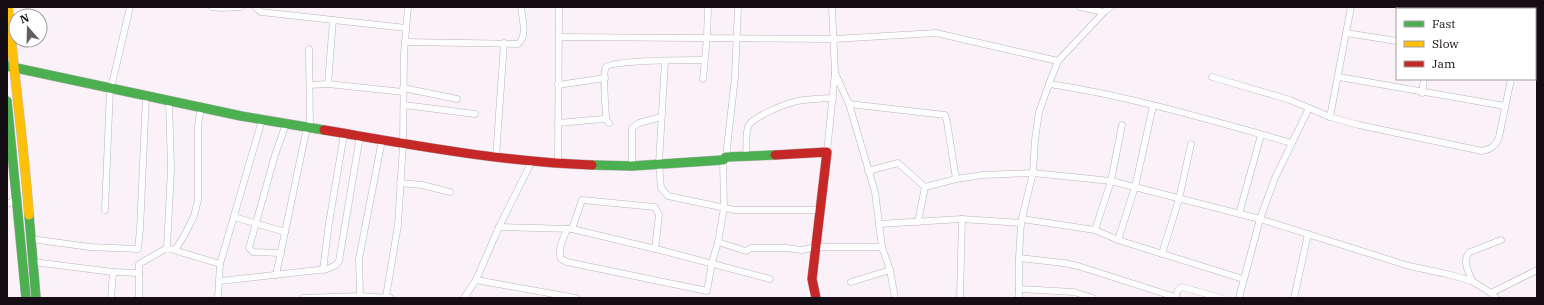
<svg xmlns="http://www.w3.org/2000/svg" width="1544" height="305" font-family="'IBM Plex Serif',serif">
<rect width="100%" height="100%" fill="#faf2f8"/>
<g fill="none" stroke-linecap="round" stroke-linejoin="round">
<defs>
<g id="street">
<path d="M212,7L221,8L241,7"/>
<path d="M255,7L261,12L406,28"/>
<path d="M1080,7L1104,12"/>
<path d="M1111,7L1104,12L1058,61L1049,84C1130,96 1213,121 1292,143"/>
<path d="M1351,7L1346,33L1397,41"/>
<path d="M1447,7L1454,9"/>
<path d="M1435,9V7"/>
<path d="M1466,9L1467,7"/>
<path d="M1481,9L1488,7"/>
<path d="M1528,9V7"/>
<path d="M560,37L834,39L936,33L1058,61"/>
<path d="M405,42L518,44C528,36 522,18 521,7"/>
<path d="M309,49L310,128"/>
<path d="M665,61L659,163L661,188L668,196L735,210H821"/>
<path d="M1535,64L1537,65"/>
<path d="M835,73L849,104L875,192L882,247L890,270L895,298"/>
<path d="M1212,77L1290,100L1330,117L1359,125L1482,151C1491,149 1496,146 1499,137L1511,79"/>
<path d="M1339,77L1505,106"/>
<path d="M703,79L707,37L708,7"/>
<path d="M328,84L333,20"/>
<path d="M310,85L328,84L403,92"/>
<path d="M558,85L605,78"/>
<path d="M111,88L130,7"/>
<path d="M403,88L457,99"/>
<path d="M1422,93L1424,79"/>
<path d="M849,104L945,115L947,122L956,179"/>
<path d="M404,105L475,114"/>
<path d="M1330,117L1346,33"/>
<path d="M606,119C606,110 602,73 606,67C609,60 691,60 704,60"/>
<path d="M558,123L603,119H606L609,123"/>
<path d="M827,152L835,73L832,7"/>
<path d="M746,156C747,149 745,130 749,125C752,120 759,117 764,114C791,100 803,99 833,98"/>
<path d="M496,157L504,43"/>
<path d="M726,157L735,77L738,7"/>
<path d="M723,160L724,208L718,242L746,251L751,248H786L802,250L817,247H882"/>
<path d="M558,164L559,7"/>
<path d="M632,166V128L639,123L661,117"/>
<path d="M868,171L898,163L925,187L956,179L983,175L1033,173L1111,181L1260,219L1409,266L1447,274L1472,281L1491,293L1496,298"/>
<path d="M400,183L422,185L450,192"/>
<path d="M7,204L18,199"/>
<path d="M105,210L110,89"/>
<path d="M1239,214L1261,135"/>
<path d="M234,217L285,232"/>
<path d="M1022,219L1095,230L1111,181L1122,125"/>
<path d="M918,222L925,187"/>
<path d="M1021,222L1033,173L1035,140L1039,112L1049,84"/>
<path d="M879,224L962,219L1021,223L1019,258V298"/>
<path d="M499,227L572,229L660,250L770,279"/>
<path d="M567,229C564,238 557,249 561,259L567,262L707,291L712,263L718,242"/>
<path d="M572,229L582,200L655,207L659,215L655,249"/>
<path d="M1095,230L1118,240L1243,279"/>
<path d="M31,239L90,247L138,249L140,230L146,95"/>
<path d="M1118,240L1135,187L1153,106"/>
<path d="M167,248L171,169L169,101"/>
<path d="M175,250L184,236L194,216L198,200V126L201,107"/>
<path d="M281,253L253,252L249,248L275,155L286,124"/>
<path d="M1162,254L1179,199L1191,144"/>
<path d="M1019,258L1064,263L1078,266L1175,297"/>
<path d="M33,262L113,272L139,273"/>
<path d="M220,264L262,120"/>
<path d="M323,270L329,223L344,134"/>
<path d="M276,275L307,127"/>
<path d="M476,280L576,298"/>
<path d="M220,281L327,269L336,265L339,261L360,136"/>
<path d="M1472,281C1469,272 1461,260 1470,252L1501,240"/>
<path d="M851,282L890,270"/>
<path d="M1019,289L1074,292L1093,298"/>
<path d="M1491,293L1537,270"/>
<path d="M386,297L398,225L403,144L404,53L408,7"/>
<path d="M111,298L113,272"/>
<path d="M139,298V264L167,248L220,264L218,298"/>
<path d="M303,298L360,296L359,259L382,140"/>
<path d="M359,298L360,296L390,298"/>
<path d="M464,298L476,280L499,227L532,161"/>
<path d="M960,298L962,219"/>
<path d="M1175,298L1178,290L1182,287L1221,298"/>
<path d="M1239,298L1260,219L1275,178L1309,108"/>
<path d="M1294,298L1308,234"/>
</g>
<g id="fast">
<path d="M7,66L241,116L324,130"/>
<path d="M7,101L26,298"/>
<path d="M592,165L632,166L723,160L726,157L775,155"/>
<path d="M29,215L36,298"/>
</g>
<path id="slow" d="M8,7C14,76 24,145 29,215"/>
<g id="jam">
<path d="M324,130C413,145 502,162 592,165"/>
<path d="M775,155L827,152L812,279L816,298"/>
</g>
</defs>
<!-- street casing -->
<use href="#street" stroke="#bbb4ba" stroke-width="7"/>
<!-- fast casing -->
<use href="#fast" stroke="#bbb4ba" stroke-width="10"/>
<!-- slow casing -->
<use href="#slow" stroke="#bbb4ba" stroke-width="10"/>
<!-- jam casing -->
<use href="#jam" stroke="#bbb4ba" stroke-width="10"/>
<!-- street -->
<use href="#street" stroke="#fefdfe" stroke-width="6"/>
<!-- fast -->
<use href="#fast" stroke="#4caf50" stroke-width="9"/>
<!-- slow -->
<use href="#slow" stroke="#ffc107" stroke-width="9"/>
<!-- jam -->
<use href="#jam" stroke="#c62828" stroke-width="9"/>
</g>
<!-- border -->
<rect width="1544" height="305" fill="none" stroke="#150d14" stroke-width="16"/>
<!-- legend -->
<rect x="1396" y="8" width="140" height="72" fill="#ffffff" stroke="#a19ea1"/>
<rect x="1404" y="21" width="20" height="6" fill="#4caf50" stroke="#a19ea1"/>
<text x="1432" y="28" font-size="12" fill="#150d14">Fast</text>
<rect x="1404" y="41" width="20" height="6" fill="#ffc107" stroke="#a19ea1"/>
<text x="1432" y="48" font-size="12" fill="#150d14">Slow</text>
<rect x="1404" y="61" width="20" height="6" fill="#c62828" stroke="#a19ea1"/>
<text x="1432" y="68" font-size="12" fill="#150d14">Jam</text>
<!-- north arrow -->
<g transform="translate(28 28) rotate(340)"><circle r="19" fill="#ffffff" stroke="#a19ea1"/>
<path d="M0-3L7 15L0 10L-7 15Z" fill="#655d64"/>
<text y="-6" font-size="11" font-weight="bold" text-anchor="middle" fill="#150d14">N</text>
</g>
</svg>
